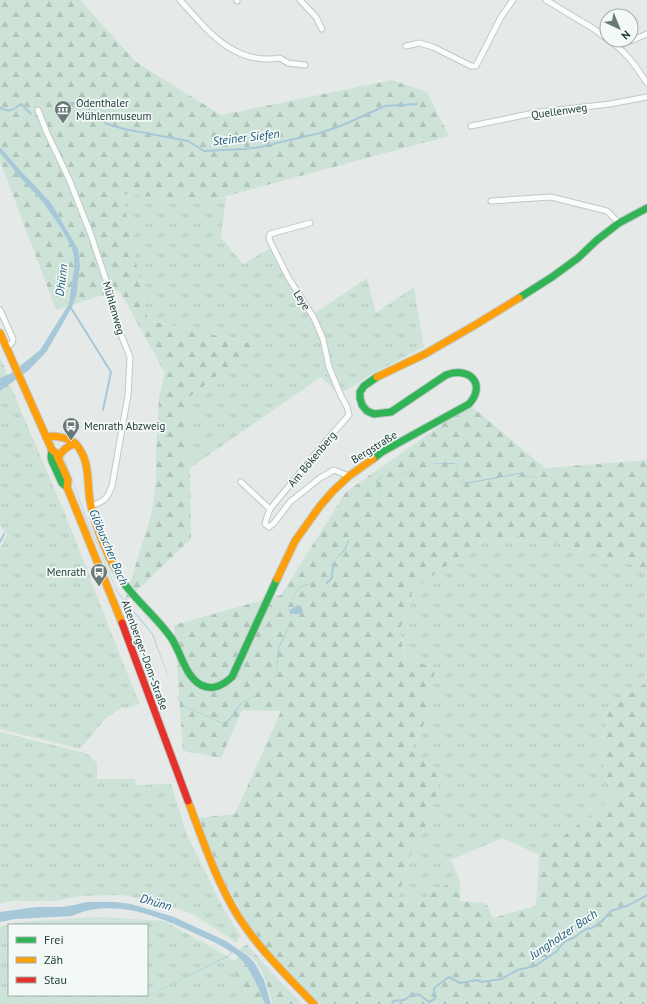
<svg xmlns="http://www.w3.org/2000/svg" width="647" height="1004" font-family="'PT Sans',sans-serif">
<defs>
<pattern id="grass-tufts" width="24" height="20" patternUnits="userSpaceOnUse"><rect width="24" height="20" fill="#cee3d8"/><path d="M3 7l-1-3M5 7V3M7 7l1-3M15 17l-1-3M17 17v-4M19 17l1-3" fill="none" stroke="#b1c4ba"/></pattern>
<pattern id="forest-firs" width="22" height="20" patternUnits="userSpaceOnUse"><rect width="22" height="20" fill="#cee3d8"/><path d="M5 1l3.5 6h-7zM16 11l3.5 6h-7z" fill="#b1c4ba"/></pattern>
</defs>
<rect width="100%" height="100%" fill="#e5eae9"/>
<!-- grass -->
<g fill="url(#grass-tufts)" fill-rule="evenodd">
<path d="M122,194L204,202L226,197L221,237L243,264L270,248L309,317L367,278L376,313L414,287L424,347L363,379L358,384L338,394L321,377L190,468L189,397L257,345L148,320Z"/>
<path d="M11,387C32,438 55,488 75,539C97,594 117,650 140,704L124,709L123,707L106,718L80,749L0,729V549L7,535L0,525V400Z"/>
<path d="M485,538L559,543L626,562L647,572V682L608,709L601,756L613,798L539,855L502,838L451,860L460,881L435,889L420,902L397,901L410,856L431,816L412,747L428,716L434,668L406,658L399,629L407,617L413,590Z"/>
<path d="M0,732L86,753L97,763V779H135L136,785L171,784L187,835L224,910L240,935L237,943L193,914L166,905L123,895L80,896L55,901H12L0,904Z"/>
<path d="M100,917L164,921L217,950L235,961L234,970L252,1004H0V927L20,922ZM9,925H147V995H9Z"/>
</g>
<!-- forest -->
<g fill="url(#forest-firs)">
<path d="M0,0H80L136,62L221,115L392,80L427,92L449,136L204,202L122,194L148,320L257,345L189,397L191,539L124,603L152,512L156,479V453L159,397L165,373L119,290L56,310L0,161Z"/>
<path d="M0,358H1L11,387L0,400Z"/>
<path d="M470,405L545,468L647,460V572L626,562L559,543L485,538L413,590L407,617L399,629L405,658L435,668L428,716L412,747L441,776L431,816L410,856L397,901L420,902L435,889L460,881V901L486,903L493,918L536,906L539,855L613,798L601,756L608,709L647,682V1004H320L271,953L247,922L220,874L198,818L235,814L281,711L242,710L221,758L183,751L174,625L281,595L346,492Z"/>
<path d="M247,945L277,978L302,1004H273L263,973L253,958L240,950L242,947Z"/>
<path d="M239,956L251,972L265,1004H252L234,970L235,961Z"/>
</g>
<!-- water -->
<g fill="#a7c8d8">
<path d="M0,147L19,169L51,203L78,249L80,265L76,297L72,307L47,351L29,370L49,414L87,520L117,591L153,634L173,690L184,706L225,724L241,703L275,685L278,649L292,618L287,606L300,586L317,582L300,587L287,606L290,612V610L298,605L301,606L303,611L301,614H290L292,619L279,649L275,685L242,703L226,725L183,706L173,690L152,634L117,592L86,519L49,414L29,370L0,391V378L10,374L40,350L69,304L74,269V256L71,246L59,225L43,202L19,176L0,153Z"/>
<path d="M454,463C459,467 458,473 459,479L465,483L519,473L538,479L562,476L589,477H590L617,488L647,496L617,488L590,477L562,476L538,479L519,474L465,484L459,479L458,468L455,463L432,464L401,475L385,474L377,481L382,501L360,522L355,538L349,540L346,549L333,562C333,575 331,578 319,581C332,577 332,575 333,562L345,548L348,540L355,538L360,522L382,501L376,481L377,480L385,474L400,475L432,464Z"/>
<path d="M87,902H115L131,904L174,917L226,941L248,956L254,962L264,980L271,1004H265C257,986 249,962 232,952L229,956L132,1004L229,955L231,952C221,945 210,940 198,935C160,917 114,897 72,916L15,919L0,922V912L36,907H61L74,905Z"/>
</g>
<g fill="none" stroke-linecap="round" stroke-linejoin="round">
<!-- stream -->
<g stroke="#a7c8d8" stroke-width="2">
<path d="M59,102L82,104L107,124L124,129L188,141L204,151L245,149L260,147L320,133L343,125L385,106L417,104"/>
<path d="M0,108C10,113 12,110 21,104L31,114"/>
<path d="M71,308L111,372L103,410"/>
<path d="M0,542L4,534"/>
<path d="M327,583L332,578L333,564"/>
<path d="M392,1004L393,1001L404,1000L413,994L420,995L429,1002L435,999L434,988L449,977L460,983L477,980L482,982L502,979L517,970L535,966L557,951L564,942L575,937L586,929L592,928L602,921L611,911L629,905L647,895"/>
</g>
<defs>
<g id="street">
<path d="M180,0C207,30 234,66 280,58L288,63L305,65"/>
<path d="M237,0V1"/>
<path d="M300,0L316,17L322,29"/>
<path d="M546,0L594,29L607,39"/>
<path d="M609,40C627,53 635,65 647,83"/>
<path d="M406,46L419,43L433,47L471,66H476L501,17L513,0"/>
<path d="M618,46L647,34"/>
<path d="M38,110L47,133L69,179L91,235L106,280L118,327L130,357L128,395L112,486C107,499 105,501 91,506"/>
<path d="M471,126L539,112L610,104L647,97"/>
<path d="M491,201L551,197L607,211L619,223"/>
<path d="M310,223L270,234L269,238L270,241L288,277L314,318L323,339L329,367L341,396L347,407L349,415L326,441L270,509L267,517L265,524L269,527L274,523L290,502L320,478L334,470L349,476"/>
<path d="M0,310L13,339L12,343L6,347"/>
<path d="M241,482L270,509"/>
</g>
<g id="fast">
<path d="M519,298L552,277L578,258L597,240L619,223L647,208"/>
<path d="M52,450L51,457L52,461L62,483L67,487"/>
<path d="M373,459L382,452L469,404C487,384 469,366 446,375L391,412L374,414L367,411L362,405L360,398V392L364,386L377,377"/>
<path d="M123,582C138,603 158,618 172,639C181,653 185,676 201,685C213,691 223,685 232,677L277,579"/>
</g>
<g id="slow">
<path d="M0,333L52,450L56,453L68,480L67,487L122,623"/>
<path d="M377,377L425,354L475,325L519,298"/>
<path d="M46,437C56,435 73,438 79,448C90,464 87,483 90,501C95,527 109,561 123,582"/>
<path d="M58,458C62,450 67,447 75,443"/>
<path d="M277,579L295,541L320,506L333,491L349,476L373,459"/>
<path d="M188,801C203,840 216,881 238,916C259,949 287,976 314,1004"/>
</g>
<path id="jam" d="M122,623L188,801"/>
</defs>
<!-- street casing -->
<use href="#street" stroke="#c2c7c6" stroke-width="7"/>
<!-- fast casing -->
<use href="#fast" stroke="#c0c8c6" stroke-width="9"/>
<!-- slow casing -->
<use href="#slow" stroke="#c0c8c6" stroke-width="9"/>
<!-- jam casing -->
<use href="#jam" stroke="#c0c8c6" stroke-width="9"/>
<!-- street -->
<use href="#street" stroke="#fbfcfc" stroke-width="5"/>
<!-- fast -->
<use href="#fast" stroke="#30b455" stroke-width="7"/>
<!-- slow -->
<use href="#slow" stroke="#ff9f0a" stroke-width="7"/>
<!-- jam -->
<use href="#jam" stroke="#e5322d" stroke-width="7"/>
</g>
<!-- icons -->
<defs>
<symbol id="museum-pin" viewBox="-11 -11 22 30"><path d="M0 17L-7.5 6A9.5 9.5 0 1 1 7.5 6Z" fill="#677a78" stroke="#f3f9f7"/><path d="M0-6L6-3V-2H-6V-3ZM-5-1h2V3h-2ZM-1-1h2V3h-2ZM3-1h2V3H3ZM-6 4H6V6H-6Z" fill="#fff"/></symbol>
<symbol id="bus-pin" viewBox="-11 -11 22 30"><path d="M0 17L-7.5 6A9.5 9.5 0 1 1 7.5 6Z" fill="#677a78" stroke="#f3f9f7"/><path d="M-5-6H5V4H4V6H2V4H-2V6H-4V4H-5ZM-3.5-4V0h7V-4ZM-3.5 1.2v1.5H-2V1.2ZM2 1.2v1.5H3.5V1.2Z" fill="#fff"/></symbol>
</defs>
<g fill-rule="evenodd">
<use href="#museum-pin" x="53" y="99" width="20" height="27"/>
<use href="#bus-pin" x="61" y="416" width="20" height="27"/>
<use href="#bus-pin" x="89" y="562" width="20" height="27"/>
</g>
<g text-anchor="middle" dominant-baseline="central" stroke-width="3.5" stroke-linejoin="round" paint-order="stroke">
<!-- poi labels -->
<g font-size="11" fill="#233d3b" stroke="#f3f9f7" text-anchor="start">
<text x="76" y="103">Odenthaler<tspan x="76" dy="13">Mühlenmuseum</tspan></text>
<text x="84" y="426">Menrath Abzweig</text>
<text x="86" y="572" text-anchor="end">Menrath</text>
</g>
<!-- street labels -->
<g font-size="11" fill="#233d3b" stroke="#f3f9f7">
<text transform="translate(559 111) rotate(-8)">Quellenweg</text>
<text transform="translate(302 300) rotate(58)">Leye</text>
<text transform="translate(114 308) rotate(74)">Mühlenweg</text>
<text transform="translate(374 447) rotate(-32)">Bergstraße</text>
<text transform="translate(312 459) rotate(-50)">Am Bökenberg</text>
<text transform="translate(145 655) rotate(70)">Altenberger-Dom-Straße</text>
</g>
<!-- water labels -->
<g font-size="12" font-style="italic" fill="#1e5878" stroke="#f3f9f7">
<text transform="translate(246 137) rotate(-7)">Steiner Siefen</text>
<text transform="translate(61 280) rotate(-83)">Dhünn</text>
<text transform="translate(109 547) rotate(67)">Glöbuscher Bach</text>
<text transform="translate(156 902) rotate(16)">Dhünn</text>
<text transform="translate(563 934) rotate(-34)">Jungholzer Bach</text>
</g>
</g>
<!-- legend -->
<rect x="8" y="924" width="140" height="72" fill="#f3f9f7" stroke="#a0aeac"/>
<rect x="16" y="937" width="20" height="6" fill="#30b455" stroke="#a0aeac"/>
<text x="44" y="944" font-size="12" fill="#233d3b">Frei</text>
<rect x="16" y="957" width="20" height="6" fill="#ff9f0a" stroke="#a0aeac"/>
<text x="44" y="964" font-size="12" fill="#233d3b">Zäh</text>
<rect x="16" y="977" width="20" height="6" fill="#e5322d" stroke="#a0aeac"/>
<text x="44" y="984" font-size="12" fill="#233d3b">Stau</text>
<!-- north arrow -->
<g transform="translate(619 28) rotate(136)"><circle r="19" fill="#f3f9f7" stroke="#a0aeac"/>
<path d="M0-3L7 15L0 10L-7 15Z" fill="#677a78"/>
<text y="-6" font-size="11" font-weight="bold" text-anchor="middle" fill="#233d3b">N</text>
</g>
</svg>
